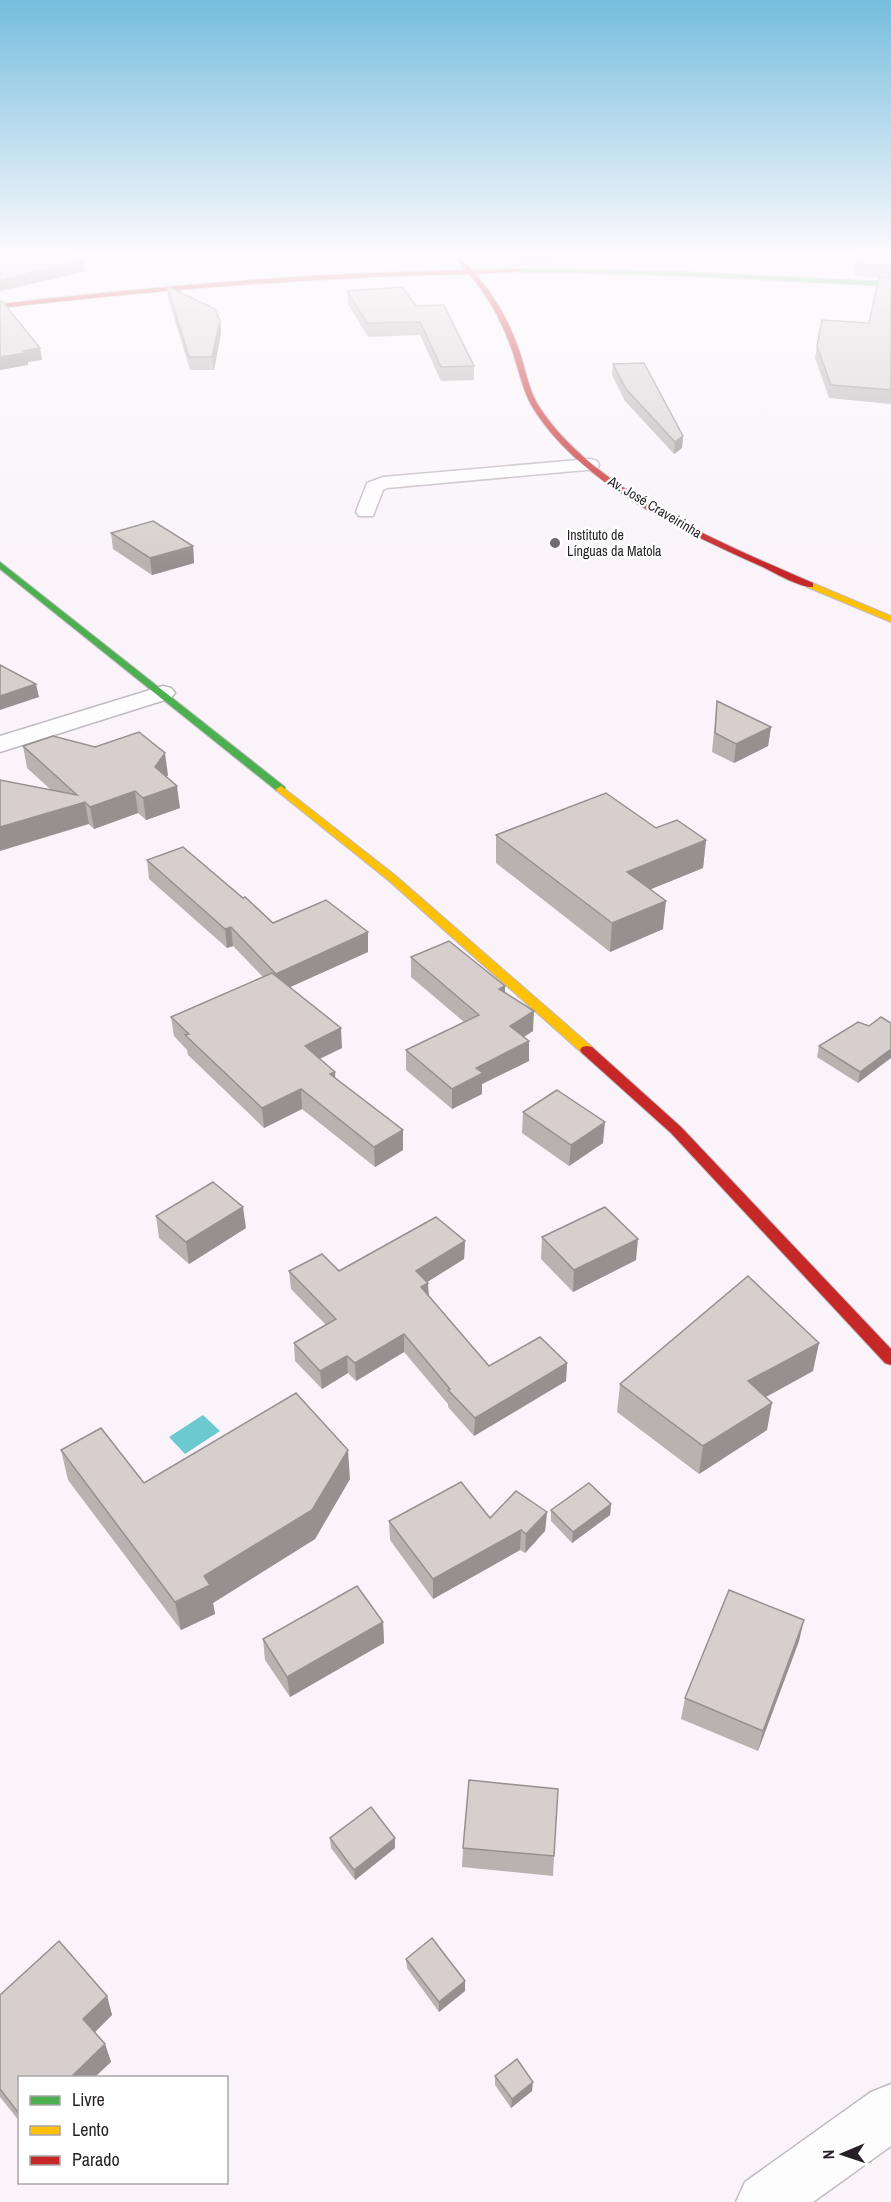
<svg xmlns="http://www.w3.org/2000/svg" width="891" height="2202" font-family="'Archivo Narrow',sans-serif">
<rect width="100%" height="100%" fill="#faf4fa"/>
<!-- water -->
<path fill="#6acacf" d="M203,1415L220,1431L185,1454L169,1437Z"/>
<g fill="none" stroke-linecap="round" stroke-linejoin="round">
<defs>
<g id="street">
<path d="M590,459L597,461L599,465L597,469L387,488L383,490L373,516H359L356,512L367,483L383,477Z"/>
<path d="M163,686L171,688L175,693L171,698L0,752V736Z"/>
<path d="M891,2084V2146L813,2202H736L745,2182L871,2092Z"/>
</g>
<g id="fast">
<path d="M521,269L668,271L891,282V286L668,275L519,272Z"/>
<path d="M0,562L285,787V791H277L0,569Z"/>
</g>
<g id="slow">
<path d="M810,582L891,616V622L807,587L806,585Z"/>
<path d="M281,786L396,876L592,1047L594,1050L592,1053H582L388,880L277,791L276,789Z"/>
</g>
<g id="jam">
<path d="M460,259L472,270L521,269L524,271L475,274C496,297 510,323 520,353C526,371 529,392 540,408C594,491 725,545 813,583V587C801,588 775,573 763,567C684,532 580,484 533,408C523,392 519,371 513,353C503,323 489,297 469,274C312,277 156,290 0,308V304C155,286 310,273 466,270L457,261Z"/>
<path d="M587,1046L592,1047L681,1127L891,1349V1365L885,1363L671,1133L582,1053L580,1050L582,1047Z"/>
</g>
</defs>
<!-- street casing -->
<use href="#street" stroke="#c0bac1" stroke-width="3"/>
<!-- fast casing -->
<use href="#fast" stroke="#c0bac1" stroke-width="2"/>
<!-- slow casing -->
<use href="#slow" stroke="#c0bac1" stroke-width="2"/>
<!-- jam casing -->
<use href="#jam" stroke="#c0bac1" stroke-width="2"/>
<!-- street -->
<use href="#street" fill="#fefdfe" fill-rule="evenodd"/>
<!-- fast -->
<use href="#fast" fill="#4caf50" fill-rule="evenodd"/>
<!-- slow -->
<use href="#slow" fill="#ffc107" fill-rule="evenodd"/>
<!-- jam -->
<use href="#jam" fill="#c62828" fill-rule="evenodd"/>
</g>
<!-- wall -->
<g fill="#b8b2b1">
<rect x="515" y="255" width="44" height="7"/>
<path d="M855,255H891V278L855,276Z"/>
<path d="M891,278V404L829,398L815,358L817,346L869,323Z"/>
<path d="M167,286L220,321L221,333L214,370H190L168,298Z"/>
<path d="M347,291L416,306L474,366V380L441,381L420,335L368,337L348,304Z"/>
<path d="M613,364L683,436L682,448L674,454L625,401L612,375Z"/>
<path d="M111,533L193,546L194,563L152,575L113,549Z"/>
<path d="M717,701L771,727L768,746L734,763L712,752Z"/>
<path d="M23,746L168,775L166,777L180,808L146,820L138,813L94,829L27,768Z"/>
<path d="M656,828L706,840L703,868L651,889L663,929L610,952L496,863V835Z"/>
<path d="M147,860L273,923L368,952L290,987L342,1048L320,1059L335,1078L403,1130V1150L375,1167L302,1109L264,1128L188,1055L187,1050L174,1036L171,1017L263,977L233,946L227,948L149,879Z"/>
<path d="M411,957L533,1031L524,1037L529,1041V1061L482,1084V1094L452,1109L406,1070V1050L464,1022L411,977Z"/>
<path d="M881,1017L858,1083L817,1057L819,1046L869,1026Z"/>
<path d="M523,1112L603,1143L569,1166L522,1133Z"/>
<path d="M156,1216L246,1228L189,1264L159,1238Z"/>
<path d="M542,1237L636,1260L573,1292L541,1259Z"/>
<path d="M465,1241L464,1259L427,1282L429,1296L489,1366L567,1363L566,1381L474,1436L448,1407V1404L404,1352L356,1381L348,1373L322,1389L295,1361L294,1343L326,1325L291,1289L289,1271H339Z"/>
<path d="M813,1371L766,1397L767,1430L699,1474L617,1412L620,1384Z"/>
<path d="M61,1450L144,1483L350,1479L315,1539L213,1603L215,1614L181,1630L68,1480Z"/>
<path d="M611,1504L610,1515L572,1543L551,1521V1510Z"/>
<path d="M547,1512L545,1531L525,1553L520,1550L433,1599L390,1540L389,1521L490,1518Z"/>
<path d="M383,1622L384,1643L290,1697L265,1660L263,1639Z"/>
<path d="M799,1641L758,1751L681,1719L685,1698Z"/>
<path d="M330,1838L395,1848L355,1880L331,1848Z"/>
<path d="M463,1848L554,1856L553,1876L462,1867Z"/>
<path d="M406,1959L465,1981V1991L439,2012L407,1968Z"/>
<path d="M0,1995L107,1996L112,2015L95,2032L105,2044L111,2062L20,2078V2122L0,2097Z"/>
<path d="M495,2076L532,2091L511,2108L495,2085Z"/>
</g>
<!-- shaded-wall -->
<g fill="#969190">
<path d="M83,261L84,272L0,291V280Z"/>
<path d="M220,321L221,333L214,370L212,357Z"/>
<path d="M40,348L42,360L28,362V365L0,370V357L23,351Z"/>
<path d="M683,436L682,448L674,454L675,442Z"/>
<path d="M193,546L194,563L152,575L150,558Z"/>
<path d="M36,684L39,697L0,710V696Z"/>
<path d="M771,727L768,746L734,763L736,744Z"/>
<path d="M165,753L168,775L158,789L155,767Z"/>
<path d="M177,786L180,808L146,820L143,798Z"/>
<path d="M135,791L138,813L94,829L90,807Z"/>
<path d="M85,802L89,824L0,851V827Z"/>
<path d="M706,840L703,868L624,900L627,872Z"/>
<path d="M666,901L663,929L610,952L612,923Z"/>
<path d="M231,927L233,946L227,948L225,929Z"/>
<path d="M368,932V952L277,993L276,974Z"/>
<path d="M505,986V1006L499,989Z"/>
<path d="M534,1011L533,1031L509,1046L510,1026Z"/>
<path d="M341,1028L342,1048L306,1065L305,1046Z"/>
<path d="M529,1041V1061L482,1084V1094L452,1109V1089L476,1068Z"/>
<path d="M891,1049V1058L858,1083L860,1072Z"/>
<path d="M335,1072L336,1092L330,1074Z"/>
<path d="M301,1089L302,1109L264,1128L262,1108Z"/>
<path d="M605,1122L603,1143L569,1166L571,1145Z"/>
<path d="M403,1130V1150L375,1167L374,1147Z"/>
<path d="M243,1207L246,1228L189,1264L186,1242Z"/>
<path d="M638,1239L636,1260L573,1292L574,1270Z"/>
<path d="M465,1241L464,1259L416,1289V1271Z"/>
<path d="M428,1283L429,1301L421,1287Z"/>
<path d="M404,1334V1352L356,1381L355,1363Z"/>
<path d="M819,1343L813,1371L744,1409L748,1381Z"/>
<path d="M347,1356L348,1373L322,1389L320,1371Z"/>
<path d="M567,1363L566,1381L474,1436L475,1418Z"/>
<path d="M772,1403L767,1430L699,1474L703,1446Z"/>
<path d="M348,1450L350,1479L315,1539L213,1603L215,1614L181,1630L175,1602Z"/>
<path d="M611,1504L610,1515L572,1543L573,1532Z"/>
<path d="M547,1512L545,1531L525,1553L526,1534Z"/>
<path d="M521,1530L520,1550L433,1599V1579Z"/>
<path d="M804,1620L799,1641L758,1751L763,1731Z"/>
<path d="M383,1622L384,1643L290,1697L287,1677Z"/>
<path d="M395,1838V1848L355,1880L354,1870Z"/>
<path d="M465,1981V1991L439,2012V2002Z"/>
<path d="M107,1996L112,2015L90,2037L83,2019Z"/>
<path d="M105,2044L111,2062L94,2078H70Z"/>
<path d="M533,2082L532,2091L511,2108L512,2099Z"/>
</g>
<!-- building -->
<g fill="#d6cfce" stroke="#969190" stroke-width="1.5">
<path d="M0,255H74L83,261L0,280Z"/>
<path d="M857,255H891V266L856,264Z"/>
<path d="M879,278H891V390L831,385L817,346L822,320L869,323Z"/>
<path d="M167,286L215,309L220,321L212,357H189Z"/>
<path d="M402,287L416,306L444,305L474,366L441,367L420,322L367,323L347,291Z"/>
<path d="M0,301H2L40,348L23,351L26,353L0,357Z"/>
<path d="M644,363L683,436L675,442L626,389L613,364Z"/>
<path d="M153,521L193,546L150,558L111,533Z"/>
<path d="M0,665L36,684L0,696Z"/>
<path d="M717,701L771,727L736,744L715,733Z"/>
<path d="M139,732L165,753L155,767L177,786L143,798L135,791L90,807L85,802L0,827V780L77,795L23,746L53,736L95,747Z"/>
<path d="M606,793L656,828L677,820L706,840L627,872L666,901L612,923L496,835Z"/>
<path d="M183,847L243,898L245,897L273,923L326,900L368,932L276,974L231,927L225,929L147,860Z"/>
<path d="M449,941L505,986L499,989L534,1011L510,1026L529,1041L476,1068L483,1073L452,1089L406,1050L479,1015L411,957Z"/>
<path d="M272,973L341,1028L305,1046L335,1072L330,1074L403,1130L374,1147L301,1089L262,1108L185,1035L189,1034L171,1017Z"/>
<path d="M881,1017L891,1023V1049L860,1072L819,1046L858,1022L869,1026Z"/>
<path d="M557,1090L605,1122L571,1145L523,1112Z"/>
<path d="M213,1182L243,1207L186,1242L156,1216Z"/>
<path d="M605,1207L638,1239L574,1270L542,1237Z"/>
<path d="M436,1217L465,1241L416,1271L428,1283L421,1287L489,1366L540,1337L567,1363L475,1418L448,1390L450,1389L404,1334L355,1363L347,1356L320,1371L294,1343L336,1319L289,1271L322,1254L339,1271Z"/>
<path d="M748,1276L819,1343L748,1381L772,1403L703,1446L620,1384Z"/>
<path d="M296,1393L348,1450L312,1510L204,1576L210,1585L175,1602L61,1450L101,1428L144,1483Z"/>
<path d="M461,1482L490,1518L516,1491L547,1512L526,1534L521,1530L433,1579L389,1521Z"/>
<path d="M589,1483L611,1504L573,1532L551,1510Z"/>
<path d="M357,1586L383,1622L287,1677L263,1639Z"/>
<path d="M729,1590L804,1620L763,1731L685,1698Z"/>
<path d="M469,1780L558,1789L554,1856L463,1848Z"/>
<path d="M371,1807L395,1838L354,1870L330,1838Z"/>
<path d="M432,1938L465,1981L439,2002L406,1959Z"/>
<path d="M59,1941L107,1996L83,2019L105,2044L70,2078H20V2115L0,2089V1995Z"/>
<path d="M517,2059L533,2082L512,2099L495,2076Z"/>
</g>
<!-- sky -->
<linearGradient id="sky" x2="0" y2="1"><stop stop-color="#75bdde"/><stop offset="0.45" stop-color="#fdfafd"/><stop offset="1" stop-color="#fdfafd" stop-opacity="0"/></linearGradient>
<rect width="891" height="564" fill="url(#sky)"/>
<!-- markers -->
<circle fill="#716a72" stroke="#fff" stroke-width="2" cx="555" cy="543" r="6"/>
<g text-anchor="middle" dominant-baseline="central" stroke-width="4.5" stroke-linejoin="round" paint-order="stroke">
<!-- far-street labels -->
<g font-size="14" fill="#271f28" stroke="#fff">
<text transform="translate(655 507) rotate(31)">Av. José Craveirinha</text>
</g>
<!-- far-poi labels -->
<g font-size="14" fill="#271f28" stroke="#fff" text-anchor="start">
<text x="567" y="535">Instituto de<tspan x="567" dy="16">Línguas da Matola</tspan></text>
</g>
</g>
<!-- legend -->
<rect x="18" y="2076" width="210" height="108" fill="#ffffff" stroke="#a9a5a9" stroke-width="1.5"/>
<rect x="30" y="2096" width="30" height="9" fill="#4caf50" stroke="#a9a5a9" stroke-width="1.5"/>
<text x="72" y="2106" font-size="18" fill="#271f28">Livre</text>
<rect x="30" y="2126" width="30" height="9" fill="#ffc107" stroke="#a9a5a9" stroke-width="1.5"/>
<text x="72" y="2136" font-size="18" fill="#271f28">Lento</text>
<rect x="30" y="2156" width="30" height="9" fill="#c62828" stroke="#a9a5a9" stroke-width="1.5"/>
<text x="72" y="2166" font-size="18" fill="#271f28">Parado</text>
<!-- north arrow -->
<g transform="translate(843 2154) rotate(268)" stroke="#ffffff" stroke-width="4.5" paint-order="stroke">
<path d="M0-4.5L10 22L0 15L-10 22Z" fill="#271f28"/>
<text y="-9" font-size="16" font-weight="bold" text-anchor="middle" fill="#271f28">N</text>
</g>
</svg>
